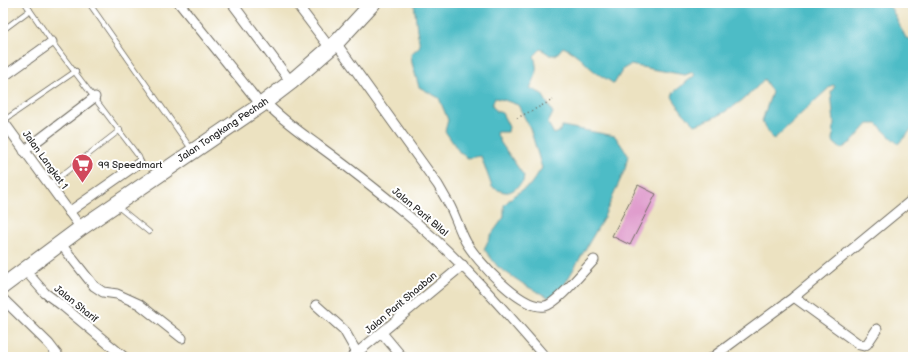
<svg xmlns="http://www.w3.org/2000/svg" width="916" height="360" font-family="'Balsamiq Sans',sans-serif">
<rect width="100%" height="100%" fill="#fff"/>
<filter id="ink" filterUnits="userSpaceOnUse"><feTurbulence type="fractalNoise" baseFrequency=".025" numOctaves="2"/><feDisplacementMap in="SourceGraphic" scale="8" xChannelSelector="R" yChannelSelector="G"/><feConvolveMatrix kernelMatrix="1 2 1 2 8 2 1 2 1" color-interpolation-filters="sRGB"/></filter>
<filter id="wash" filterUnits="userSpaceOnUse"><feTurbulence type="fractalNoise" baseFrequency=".012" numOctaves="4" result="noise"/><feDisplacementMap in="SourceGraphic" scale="16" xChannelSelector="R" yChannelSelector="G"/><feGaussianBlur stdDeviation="0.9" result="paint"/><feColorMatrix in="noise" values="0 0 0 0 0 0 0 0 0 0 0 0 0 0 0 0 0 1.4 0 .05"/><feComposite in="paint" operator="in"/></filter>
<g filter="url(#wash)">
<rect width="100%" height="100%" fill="#ece2c1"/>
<!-- water -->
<path fill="#4ebcc6" stroke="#3c7478" d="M414,3H882L891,8L906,38L913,40V128L898,144L877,124H868L853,141L841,149L833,142L834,123L831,92L835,86L832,85L773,140L762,121L772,92L764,79C746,101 722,116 695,125L683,113L672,97L674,92L695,75L693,72L685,75L630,65L623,69L614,84C609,80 603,77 598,74C584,64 580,54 563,47L556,55H550L541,49L534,56C538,70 537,75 530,88L542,94L553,113L548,123L554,134L559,132L562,126L615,136L628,155L625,169L603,219L562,289L550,298L528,287L498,267L484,249L491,235L504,217V205L513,196L530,185L542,168L530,128L518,105L504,100L495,98L492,105L496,111L502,113L509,127L508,132H496L501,143L524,176L523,182C510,194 508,195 492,187L481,156L468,158L460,153L445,131L448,120L439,98L419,87L412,63L411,54L420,46L417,30Z"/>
<g id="blocks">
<!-- building -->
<path fill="#e09dcd" d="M638,185L656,194L630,245L612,236Z"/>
</g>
</g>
<g filter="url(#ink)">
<use href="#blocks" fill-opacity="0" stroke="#6f6b60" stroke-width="1"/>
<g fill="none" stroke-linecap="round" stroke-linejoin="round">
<defs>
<g id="lane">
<path d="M25,3L52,42L139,157L140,160L139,163"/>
<path d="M89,3L192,150"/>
<path d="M358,3L364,10"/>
<path d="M3,30L30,10"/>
<path d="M3,121L76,71"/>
<path d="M49,185L120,130"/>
<path d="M117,206L149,232"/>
</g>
<g id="street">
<path d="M179,3L261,105"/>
<path d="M232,3L291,82"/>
<path d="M296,3L330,48"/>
<path d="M336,43L438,185C442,192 446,199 450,206C456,218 460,231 466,242C477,261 521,310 545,306C557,304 584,270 594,260"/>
<path d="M3,77L52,42"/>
<path d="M265,102C281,119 300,132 319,146C348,167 377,190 405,213C457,256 501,306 545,357"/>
<path d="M3,121L81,228"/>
<path d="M24,151L95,97"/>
<path d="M69,212L139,163"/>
<path d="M60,243L94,286L103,292L117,294L139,304L182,338"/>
<path d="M24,269L45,293L64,307L124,357"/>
<path d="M794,297L860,345L864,346L867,344L877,329"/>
<path d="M3,299L49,344L59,357"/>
<path d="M316,305L344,330L357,353"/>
<path d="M382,333L402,357"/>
<path d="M352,357L463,265"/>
<path d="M713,357L794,297L913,199"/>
</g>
<path id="primary" d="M3,286L81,228L261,105L291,82L336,43L373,3"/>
</defs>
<!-- lane casing -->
<use href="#lane" stroke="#6f6b60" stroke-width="6"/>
<!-- street casing -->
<use href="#street" stroke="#6f6b60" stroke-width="11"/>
<!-- primary casing -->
<use href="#primary" stroke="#6f6b60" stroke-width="17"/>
<!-- path -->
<path stroke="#6f6b60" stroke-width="1.5" stroke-dasharray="1 3" stroke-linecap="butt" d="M517,118L553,100"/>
<!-- lane -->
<use href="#lane" stroke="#fff" stroke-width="4.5"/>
<!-- street -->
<use href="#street" stroke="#fff" stroke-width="9"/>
<!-- primary -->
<use href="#primary" stroke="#fff" stroke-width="15"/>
</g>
</g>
<!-- icons -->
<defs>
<symbol id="supermarket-pin" viewBox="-11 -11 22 30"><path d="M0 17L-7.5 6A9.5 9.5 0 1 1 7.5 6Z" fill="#d1495b" stroke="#fff"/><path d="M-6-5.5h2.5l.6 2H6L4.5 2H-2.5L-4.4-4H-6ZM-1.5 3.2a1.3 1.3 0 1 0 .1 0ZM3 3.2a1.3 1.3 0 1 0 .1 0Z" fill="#fff"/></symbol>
</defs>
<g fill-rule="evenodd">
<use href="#supermarket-pin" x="70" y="152" width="25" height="34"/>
</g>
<g text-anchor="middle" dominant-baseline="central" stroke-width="4" stroke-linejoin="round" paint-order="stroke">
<!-- street labels -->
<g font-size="10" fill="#2b2b2b" stroke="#fff">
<text transform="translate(223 130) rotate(-34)">Jalan Tongkang Pechah</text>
<text transform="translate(45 160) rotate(54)">Jalan Langkat 1</text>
<text transform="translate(420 212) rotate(40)">Jalan Parit Bilal</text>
<text transform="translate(401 303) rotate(-40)">Jalan Parit Shaaban</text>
<text transform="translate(76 304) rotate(39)">Jalan Sharif</text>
</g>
<!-- poi labels -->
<g font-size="10" fill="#2b2b2b" stroke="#fff" text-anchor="start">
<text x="98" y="165">99 Speedmart</text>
</g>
</g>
<!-- margin -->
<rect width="916" height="360" fill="none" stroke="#fff" stroke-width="16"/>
</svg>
